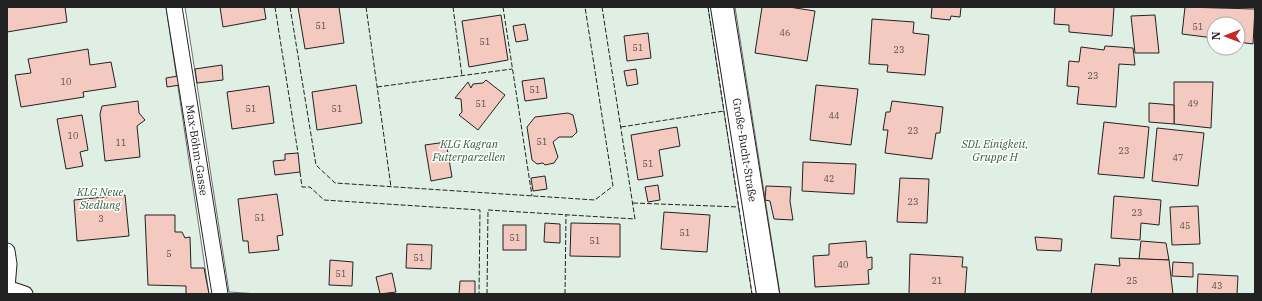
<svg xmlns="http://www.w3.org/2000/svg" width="1262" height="301" font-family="'IBM Plex Serif',serif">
<rect width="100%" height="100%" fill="#fff"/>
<!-- green -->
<g fill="#e0efe3" stroke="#6f6f6f" fill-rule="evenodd">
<path d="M7,7H166L209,294H7Z"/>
<path d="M185,7H708L752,294H259L229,292Z"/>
<path d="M735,7H1255V294H780ZM1214,24H1238V48H1214Z"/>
</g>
<!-- building -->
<g fill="#f3c9c0" stroke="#222">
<path d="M7,7H65L67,22L7,32Z"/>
<path d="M220,7H264L266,19L223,27Z"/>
<path d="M298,7H339L344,43L305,49Z"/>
<path d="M762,7H789L815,11L807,61L755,53Z"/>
<path d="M932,7H961L960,17L951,16L950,20L931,18Z"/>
<path d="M1055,7H1114L1112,36L1069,32V25L1054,24Z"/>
<path d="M1185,7L1255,9L1253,44L1238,42V24H1214V38L1182,34Z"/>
<path d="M501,15L508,60L469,67L462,21Z"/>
<path d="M1155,15L1159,53H1135L1131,16Z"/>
<path d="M872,19L914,22L913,33L929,35L925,75L887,72L888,65L869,64Z"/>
<path d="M525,24L528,40L516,42L513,26Z"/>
<path d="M648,33L651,58L627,61L624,36Z"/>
<path d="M1105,46L1133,48L1135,65L1119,64L1116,107L1077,104L1079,87L1067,86L1069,61L1079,62L1081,47L1104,50Z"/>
<path d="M88,49L90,65L111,62L116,87L83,92L84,97L21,107L15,75L31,73L28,59Z"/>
<path d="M222,65L223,80L197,83L195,69Z"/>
<path d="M636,69L638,84L627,86L624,71Z"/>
<path d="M178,76L180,85L167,87L166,78Z"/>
<path d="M544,78L547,98L525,101L522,81Z"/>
<path d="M486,80L505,95L478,130L459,115L462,112L461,99L455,98L468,82L471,88L473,84L483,83Z"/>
<path d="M1174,82H1213L1211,128L1174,124Z"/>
<path d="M356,85L362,123L317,130L312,92Z"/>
<path d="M816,85L858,89L851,145L810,140Z"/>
<path d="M269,86L274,123L232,129L227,92Z"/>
<path d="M138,101L139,113L145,120L137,126L140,157L105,161L100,114L102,106Z"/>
<path d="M892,101L943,107L940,133H936L932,159L885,153L888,130H883L886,112H890Z"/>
<path d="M1149,103L1174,105V124L1149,122Z"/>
<path d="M568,113L573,115L577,132L572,137H559L553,142L558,157L554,163L545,165L543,163L537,164L532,160L527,127L535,117Z"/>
<path d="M82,115L88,150L80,152L83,166L66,169L57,119Z"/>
<path d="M1104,122L1149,127L1144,178L1098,174Z"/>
<path d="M677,127L680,146L659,150L663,176L638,180L631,135Z"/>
<path d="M1157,128L1204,133L1198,186L1152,181Z"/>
<path d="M446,142L452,177L431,181L425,145Z"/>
<path d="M298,153L300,172L275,175L273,161L285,160V154Z"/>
<path d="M803,162L856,164L854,194L802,191Z"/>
<path d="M545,176L547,189L533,191L531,178Z"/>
<path d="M900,178L929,179L927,223L897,222Z"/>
<path d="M658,185L660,200L648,202L645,187Z"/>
<path d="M766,186L791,187L790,201L793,220L774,219L770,201L765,200Z"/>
<path d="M277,194L283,235L277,236L279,250L249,253L248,241H243L238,199Z"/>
<path d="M125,195L129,236L77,241L74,200Z"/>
<path d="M1114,196L1161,200L1159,225L1141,223L1140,240L1111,238Z"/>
<path d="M1198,206L1200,244L1172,245L1170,207Z"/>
<path d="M664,212L710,215L707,252L661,249Z"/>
<path d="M145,215H175V232H182L185,238L190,237L191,268H204L209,294H186V286L148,285Z"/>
<path d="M545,223L560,224V243L544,242Z"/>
<path d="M571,223L620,224V257L570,256Z"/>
<rect x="503" y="225" width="23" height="25"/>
<path d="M1035,237L1062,239L1061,251L1037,250Z"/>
<path d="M866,241L867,258L872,257V269L868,270L869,284L815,287L813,256L829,255V244Z"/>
<path d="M1141,241L1166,243L1169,260L1139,259Z"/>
<path d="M407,244L432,245L431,269L406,268Z"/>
<path d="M910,254L963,257L962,267H967L965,294H909Z"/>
<path d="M1119,258L1169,260L1173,294H1091L1095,264L1120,266Z"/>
<path d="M330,260L353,262L352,286L329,285Z"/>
<path d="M1173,262L1193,263V277L1172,276Z"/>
<path d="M392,273L396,292L380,294L376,277Z"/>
<path d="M1198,274L1238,276L1237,294H1197Z"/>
<path d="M460,281H475V294H459Z"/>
</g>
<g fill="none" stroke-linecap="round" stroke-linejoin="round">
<defs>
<g id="lane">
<path d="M174,7L220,294"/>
<path d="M7,251L9,264L7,288"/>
<path d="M7,288L25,294"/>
</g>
<path id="street" d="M722,7L768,294"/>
</defs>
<!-- lane casing -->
<use href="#lane" stroke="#222" stroke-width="17"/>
<!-- street casing -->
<use href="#street" stroke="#222" stroke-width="24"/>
<!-- lane -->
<use href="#lane" stroke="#fff" stroke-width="15"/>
<!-- street -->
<use href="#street" stroke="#fff" stroke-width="22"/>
<!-- fence -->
<g stroke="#222" stroke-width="1" stroke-dasharray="5 2" stroke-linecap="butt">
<path d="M275,7L298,153"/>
<path d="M290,7L316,165L335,183L595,200L613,186L585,7"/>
<path d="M366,7L391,187"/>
<path d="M453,7L462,76"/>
<path d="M503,7L532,196"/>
<path d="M708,7L752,294"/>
<path d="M377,87L512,69"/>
<path d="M621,127L724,111"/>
<path d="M300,172L302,187H310L324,200L480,210L479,294"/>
<path d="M633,203L739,207"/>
<path d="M487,294L488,210L635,219L602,7"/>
<path d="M565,294L566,215"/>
</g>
</g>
<g text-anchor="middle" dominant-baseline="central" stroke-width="3" stroke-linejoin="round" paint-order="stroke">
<!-- number labels -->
<g font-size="9" fill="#564c4a">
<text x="321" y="25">51</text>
<text x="1198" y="26">51</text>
<text x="785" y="32">46</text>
<text x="485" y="41">51</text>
<text x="638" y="47">51</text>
<text x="899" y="49">23</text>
<text x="1093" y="75">23</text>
<text x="66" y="81">10</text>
<text x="535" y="89">51</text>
<text x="481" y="103">51</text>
<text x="1193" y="103">49</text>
<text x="251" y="108">51</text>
<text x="337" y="108">51</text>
<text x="834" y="115">44</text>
<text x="913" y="130">23</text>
<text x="73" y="135">10</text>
<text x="542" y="141">51</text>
<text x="121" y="142">11</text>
<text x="1124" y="150">23</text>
<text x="1178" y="157">47</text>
<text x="648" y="163">51</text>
<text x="829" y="178">42</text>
<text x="913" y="201">23</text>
<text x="1137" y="212">23</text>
<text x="260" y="217">51</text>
<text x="101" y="218">3</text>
<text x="1185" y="225">45</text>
<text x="685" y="232">51</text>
<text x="515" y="237">51</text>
<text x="595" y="240">51</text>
<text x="169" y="253">5</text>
<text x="419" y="257">51</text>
<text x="843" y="264">40</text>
<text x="341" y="273">51</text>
<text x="937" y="280">21</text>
<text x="1132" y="280">25</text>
<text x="1217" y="285">43</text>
</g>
<!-- park labels -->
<g font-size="11" font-style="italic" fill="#2f5e38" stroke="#fff">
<text x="469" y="144">KLG Kagran<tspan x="469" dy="13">Futterparzellen</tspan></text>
<text x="995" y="144">SDL Einigkeit,<tspan x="995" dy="13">Gruppe H</tspan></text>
<text x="100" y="192">KLG Neue<tspan x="100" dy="13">Siedlung</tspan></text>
</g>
<!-- street labels -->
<g font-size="11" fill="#222" stroke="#fff">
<text transform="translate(197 150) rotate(81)">Max-Böhm-Gasse</text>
<text transform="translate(745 150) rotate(81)">Große-Bucht-Straße</text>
</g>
</g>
<!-- border -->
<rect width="1262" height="301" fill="none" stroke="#222222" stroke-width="16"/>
<!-- north arrow -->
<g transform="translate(1226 36) rotate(270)"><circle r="19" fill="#ffffff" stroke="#a7a7a7"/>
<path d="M0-3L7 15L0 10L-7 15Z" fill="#c62828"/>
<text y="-6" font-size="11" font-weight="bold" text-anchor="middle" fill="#222222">N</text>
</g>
</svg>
